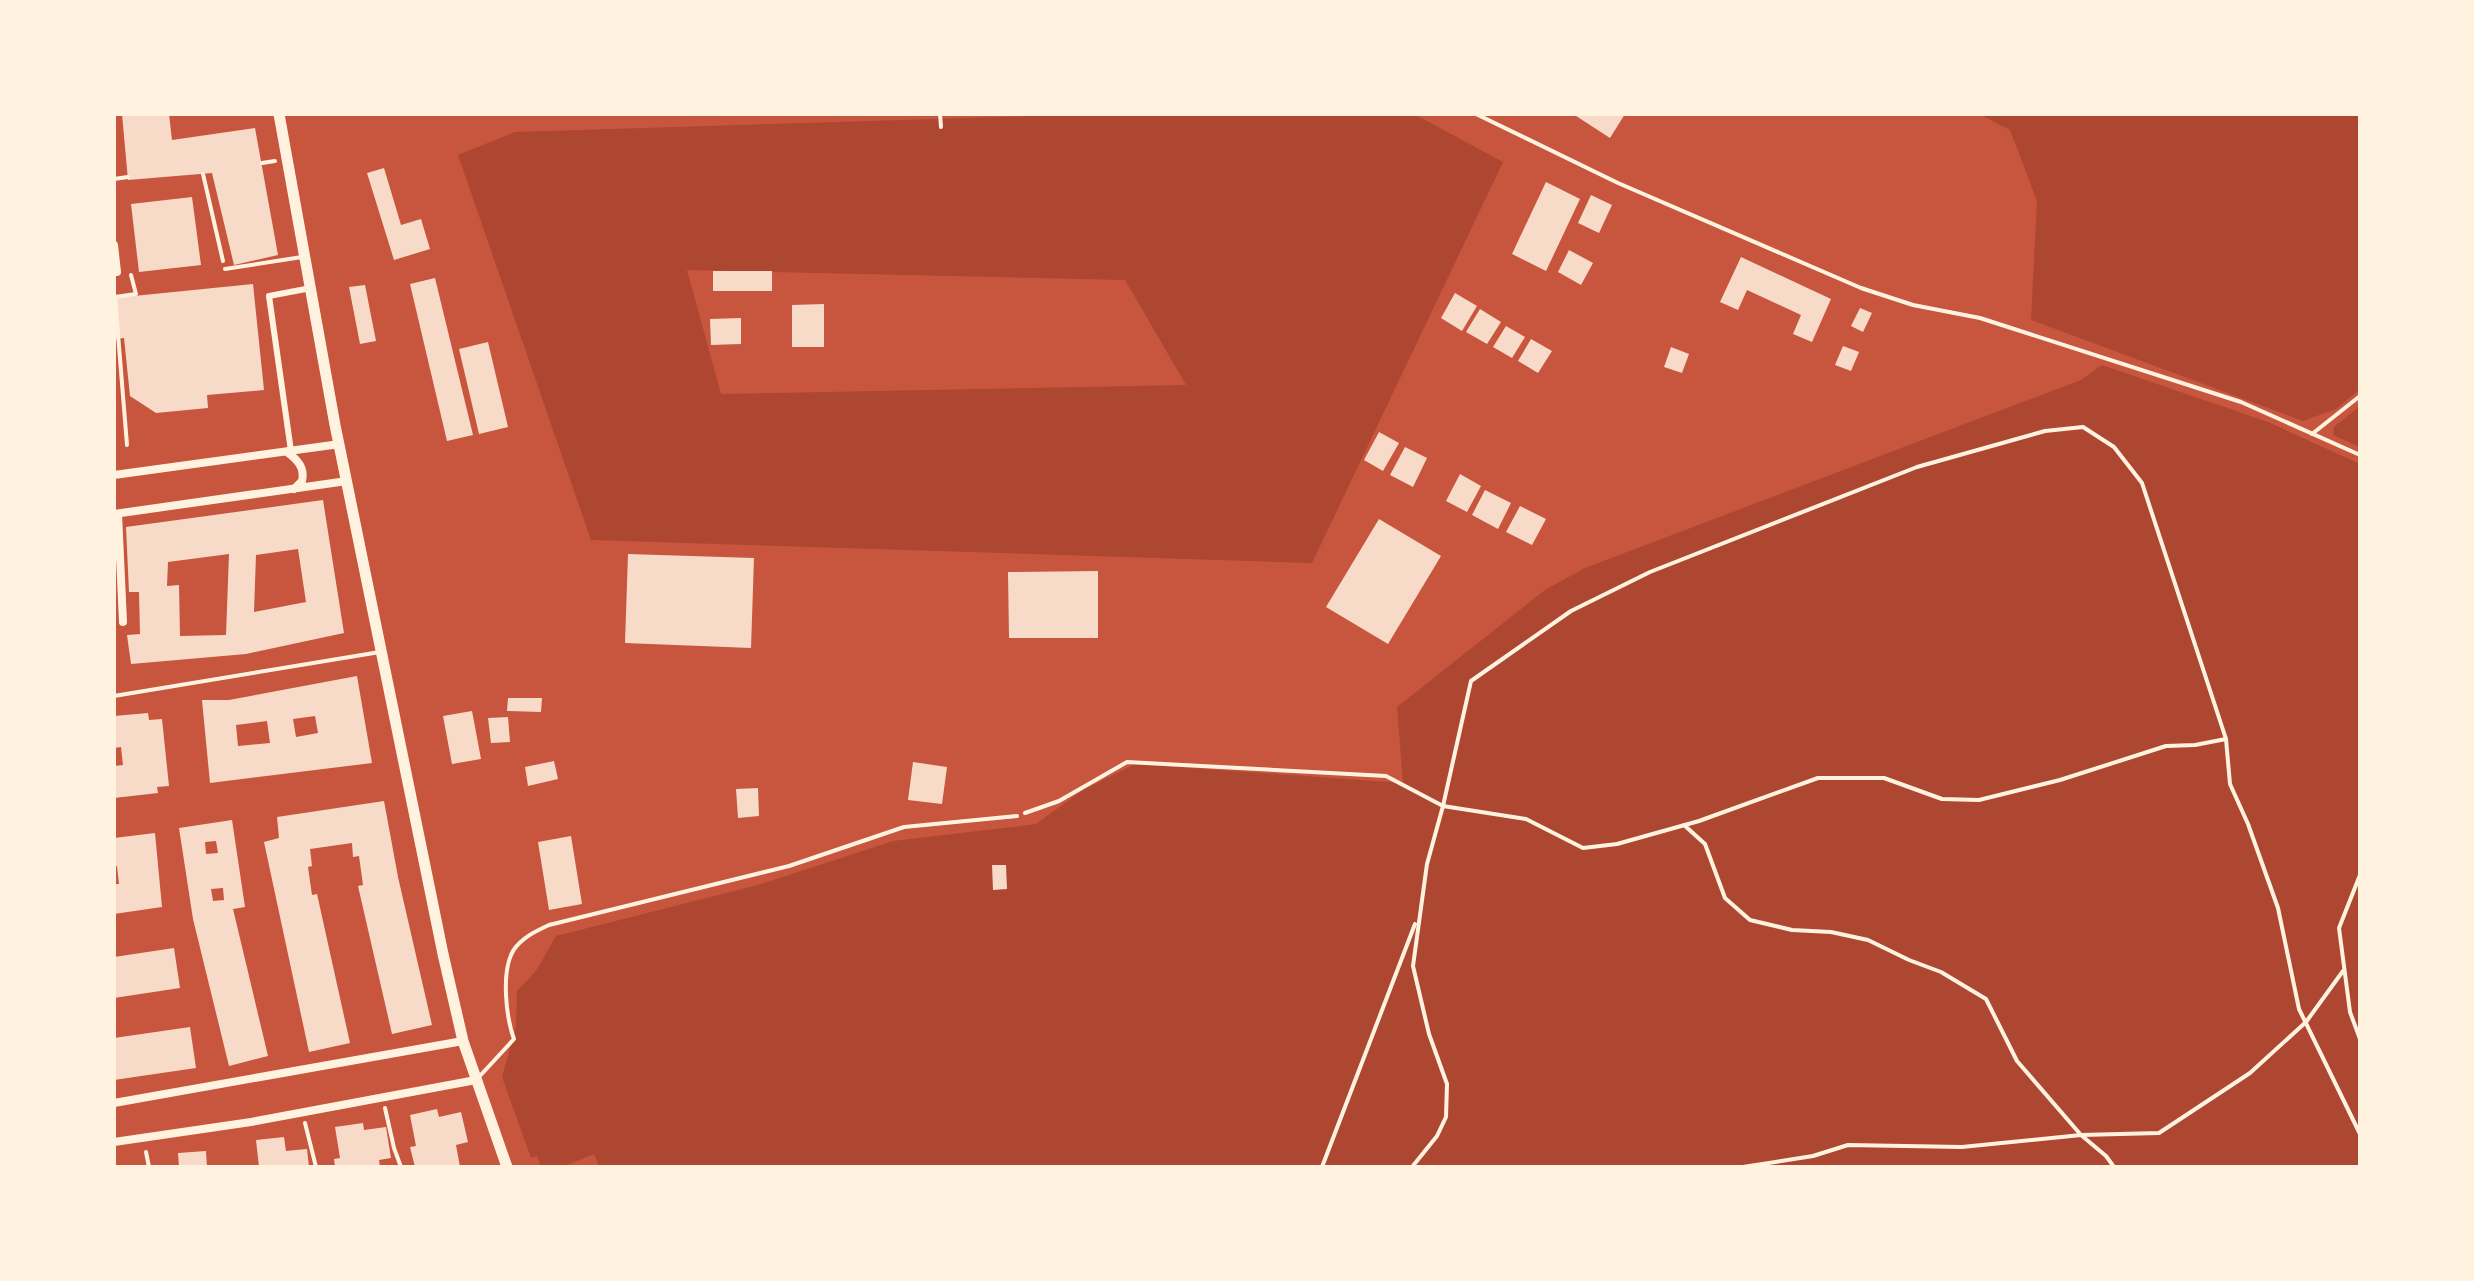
<svg xmlns="http://www.w3.org/2000/svg" width="2474" height="1281" font-family="Merriweather,serif">
<rect width="100%" height="100%" fill="#c8553d"/>
<!-- green -->
<g fill="#ae4732" fill-rule="evenodd">
<path d="M1097,114H1414L1503,162L1312,563L591,540L458,155L515,132ZM687,270L1125,280L1186,385L721,394Z"/>
<path d="M1979,114H2360V389L2336,409L2303,421L2031,320L2037,201L2010,130Z"/>
<path d="M2102,365L2268,422L2360,464V1167H599L594,1154L562,1167H541L537,1156L531,1158L502,1077L516,1026L517,991L536,971L556,936L758,885L893,841L1036,824L1083,790L1135,764L1403,783L1397,707L1545,590L1585,568L2081,380Z"/>
<path d="M2360,406V447L2333,435L2334,427Z"/>
</g>
<!-- building -->
<g fill="#f7dbc8" fill-rule="evenodd">
<path d="M122,114H169L172,140L255,128L278,255L234,265L212,173L128,180Z"/>
<path d="M1573,114H1625L1610,138Z"/>
<path d="M384,168L401,225L421,219L430,249L394,260L367,173Z"/>
<path d="M1546,182L1580,199L1546,271L1512,254Z"/>
<path d="M1591,195L1612,205L1599,233L1578,223Z"/>
<path d="M192,197L201,265L139,272L131,204Z"/>
<path d="M1569,250L1593,263L1581,285L1558,272Z"/>
<path d="M1741,257L1831,299L1812,342L1793,334L1801,315L1747,290L1738,310L1720,302Z"/>
<rect x="713" y="271" width="59" height="20"/>
<path d="M435,278L473,435L447,441L410,284Z"/>
<path d="M253,284L264,390L207,395L208,408L156,413L130,396L124,338L115,339L114,298Z"/>
<path d="M365,285L376,341L360,344L349,287Z"/>
<path d="M1455,293L1477,306L1462,331L1441,318Z"/>
<path d="M824,304V347H792V305Z"/>
<path d="M1860,308L1872,313L1863,332L1851,326Z"/>
<path d="M1480,309L1501,322L1487,344L1466,332Z"/>
<path d="M741,318V344L711,345L710,319Z"/>
<path d="M1506,326L1525,337L1512,358L1493,347Z"/>
<path d="M1531,339L1552,351L1538,373L1518,361Z"/>
<path d="M488,342L508,427L479,434L459,349Z"/>
<path d="M1843,346L1859,352L1851,371L1835,365Z"/>
<path d="M1671,347L1689,354L1682,373L1664,367Z"/>
<path d="M1379,432L1399,443L1383,471L1364,460Z"/>
<path d="M1405,447L1427,458L1413,487L1390,475Z"/>
<path d="M1460,474L1481,486L1467,512L1446,501Z"/>
<path d="M1485,490L1511,503L1498,529L1472,515Z"/>
<path d="M323,500L344,633L246,654L131,664L127,635L140,634L139,592H129L126,527ZM298,549L306,602L254,612L256,555ZM229,554L226,635L180,636L179,585L167,586L168,562Z"/>
<path d="M1520,506L1546,519L1532,545L1506,532Z"/>
<path d="M1379,519L1441,556L1388,644L1326,607Z"/>
<path d="M628,554L754,558L751,648L625,643Z"/>
<path d="M1098,571V638H1009L1008,572Z"/>
<path d="M357,676L372,763L210,783L202,700H229ZM315,716L318,733L296,737L293,719ZM267,721L270,743L238,746L236,725Z"/>
<path d="M508,698H542L541,712L507,711Z"/>
<path d="M472,711L481,759L452,764L443,716Z"/>
<path d="M148,713L149,720L162,719L169,786L157,787L158,793L114,798V766L123,765L121,747L114,748V716Z"/>
<path d="M508,717L510,742L491,743L488,718Z"/>
<path d="M554,761L558,779L528,786L525,767Z"/>
<path d="M913,762L947,767L942,804L908,800Z"/>
<path d="M758,788L759,816L738,818L736,789Z"/>
<path d="M384,801L398,877L432,1025L392,1034L358,886L363,885L359,856L353,857L352,843L310,849L312,866L308,867L312,895L317,894L350,1043L309,1052L264,842L279,838L277,817Z"/>
<path d="M232,820L245,907L233,909L268,1056L229,1066L193,919L179,828ZM216,841L218,853L206,854L205,842ZM223,888L224,900L213,901L211,889Z"/>
<path d="M155,833L162,907L114,914V884H119L117,866L114,867V838Z"/>
<path d="M571,836L582,904L549,910L538,842Z"/>
<path d="M992,865H1006L1007,889L993,890Z"/>
<path d="M174,948L180,988L114,998V957Z"/>
<path d="M190,1027L196,1068L114,1080V1038Z"/>
<path d="M437,1109L439,1117L461,1112L468,1142L456,1145L460,1167H415L410,1147L416,1146L410,1115Z"/>
<path d="M363,1123L364,1130L386,1127L391,1158L379,1160L380,1167H335L334,1159L340,1158L335,1127Z"/>
<path d="M284,1137L286,1151L307,1149L309,1167H259L256,1140Z"/>
<path d="M206,1151L207,1167H179L178,1153Z"/>
</g>
<g fill="none" stroke-linecap="round" stroke-linejoin="round">
<!-- path -->
<g stroke="#fff3e0" stroke-width="4">
<path d="M262,163L275,161"/>
<path d="M203,174L223,261"/>
<path d="M114,179L128,177"/>
<path d="M127,445L115,297L136,294L131,275"/>
<path d="M1025,813L1059,801L1127,762L1386,776L1443,806L1471,681L1571,611L1650,572L1917,467L2045,431L2083,427L2114,447L2142,483L2226,739"/>
<path d="M1684,825L1705,844L1725,898L1750,920L1792,930L1831,932L1868,940L1909,960L1941,972L1986,999L2017,1061L2081,1135L2106,1156L2114,1167"/>
<path d="M2360,875L2339,928L2350,1012L2360,1039"/>
<path d="M385,1108L394,1148L401,1167"/>
<path d="M305,1123L316,1167"/>
<path d="M146,1152L149,1167"/>
<path d="M1322,1167L1415,924"/>
<path d="M1412,1167L1437,1136L1446,1117L1447,1084L1429,1034L1413,966L1427,864L1443,806L1526,819L1583,848L1617,844L1699,821L1818,778H1884L1942,799L1979,800L2060,780L2166,746L2195,745L2226,739L2230,784L2248,824L2278,908L2299,1009L2360,1134"/>
<path d="M1743,1167L1813,1156L1848,1145L1962,1147L2081,1135L2159,1133L2250,1073L2306,1022L2343,971"/>
</g>
<!-- service -->
<g stroke="#fff3e0" stroke-width="4">
<path d="M940,114L941,127"/>
<path d="M1476,114L1618,183L1861,288L1913,305L1980,318L2241,402L2360,455"/>
<path d="M225,269L302,257"/>
<path d="M2312,434L2360,396"/>
<path d="M114,696L380,652"/>
<path d="M478,1078L514,1039C506,1017 501,972 513,951C521,938 536,931 549,925L789,866L904,827L1017,816"/>
</g>
<!-- pedestrian -->
<path stroke="#fff3e0" stroke-width="6" d="M291,451L269,296L311,288"/>
<!-- minor -->
<g stroke="#fff3e0" stroke-width="8">
<path d="M114,245L117,272"/>
<path d="M287,452C298,460 305,468 302,481L294,489"/>
<path d="M114,475L340,444"/>
<path d="M114,514L347,481"/>
<path d="M118,514L123,622"/>
<path d="M114,1103L463,1041"/>
<path d="M114,1142L251,1122L476,1080"/>
</g>
<!-- tertiary -->
<path stroke="#fff3e0" stroke-width="11" d="M279,114L335,425L443,954L463,1041L507,1167"/>
</g>
<!-- border -->
<rect width="2474" height="1281" fill="none" stroke="#fff3e0" stroke-width="232"/>
</svg>
